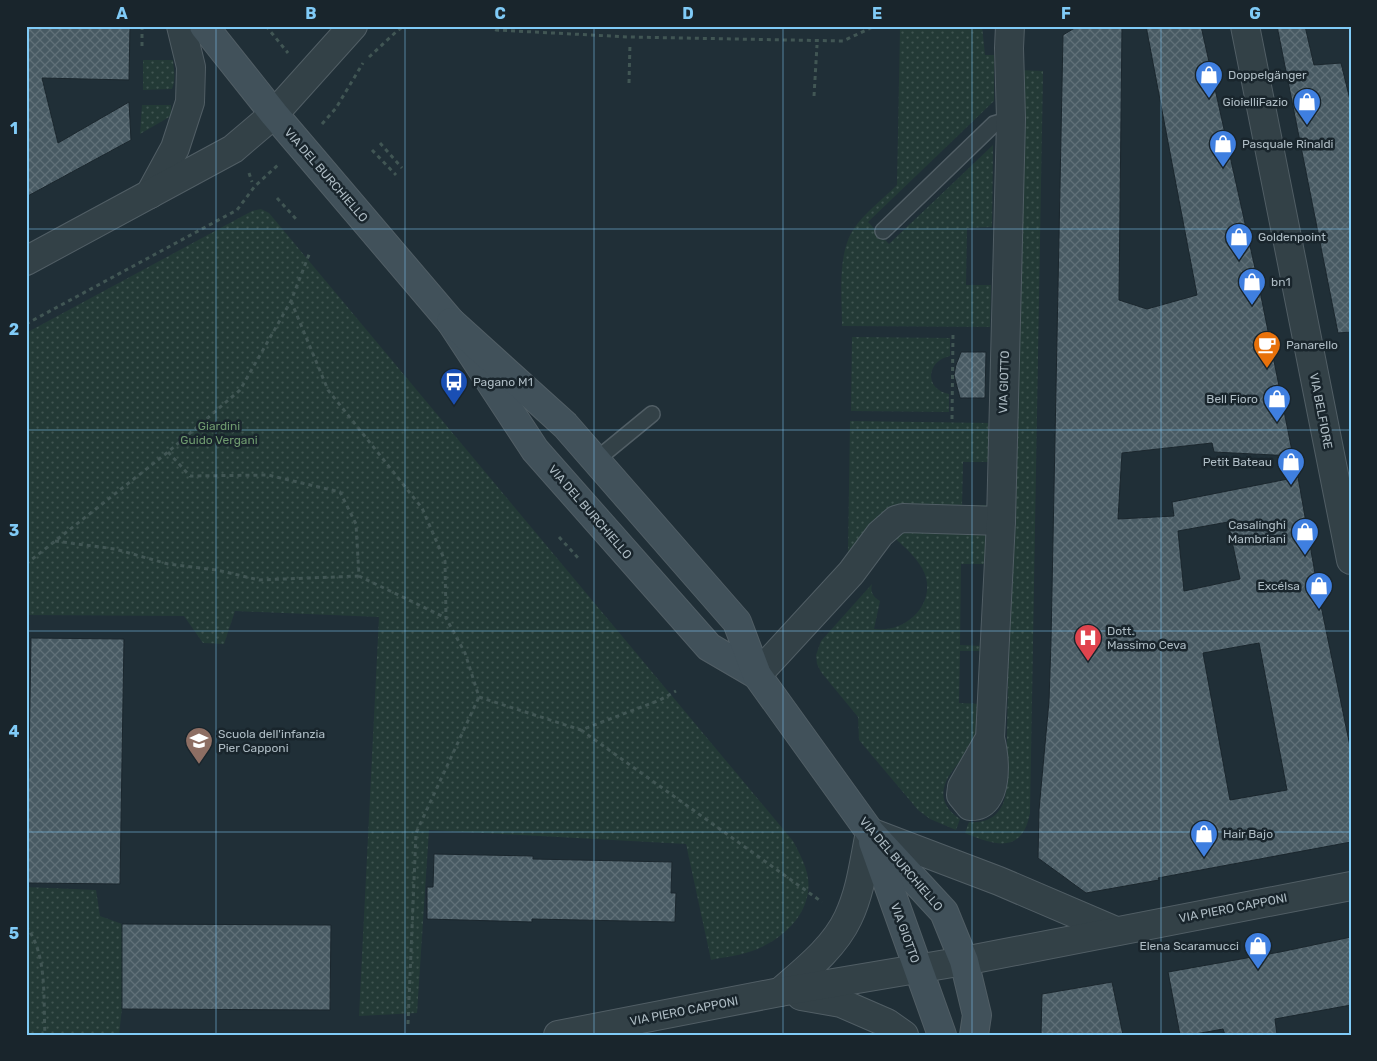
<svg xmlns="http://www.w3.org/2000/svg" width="1377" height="1061" font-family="Rubik,sans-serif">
<defs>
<pattern id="grass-dots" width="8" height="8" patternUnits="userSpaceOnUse" patternTransform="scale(1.25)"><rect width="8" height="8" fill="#233a36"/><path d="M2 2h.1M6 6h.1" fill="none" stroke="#405551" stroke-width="1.8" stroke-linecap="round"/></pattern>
<pattern id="building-cross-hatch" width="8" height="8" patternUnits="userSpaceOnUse" patternTransform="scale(1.25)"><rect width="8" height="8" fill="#485a63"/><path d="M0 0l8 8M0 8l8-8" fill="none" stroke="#607078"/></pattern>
</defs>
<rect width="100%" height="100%" fill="#202f37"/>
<!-- grass -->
<g fill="url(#grass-dots)">
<path d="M902,26H982L985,55H994V101L868,222L889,244L993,145L992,227L967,228L966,285H991L990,327L842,326C842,297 837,255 853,230C864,213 883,199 897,185L900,28Z"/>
<path d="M143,60H173C174,71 176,79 172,89L143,90Z"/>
<path d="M1019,70L1043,71L1030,813C1022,855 994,845 965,833L969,822C990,824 1003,813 1006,792Z"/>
<path d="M142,105H171V116L140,134Z"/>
<path d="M261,209L269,213L793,841C801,856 811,874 808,892C804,922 775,944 749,952C737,956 724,957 711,960L686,844L429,830L417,1013L359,1016L379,617L235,611L224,644L203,643L184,616L26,615V333L252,211Z"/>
<path d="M852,337L950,338V356C926,361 924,389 949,394V412L851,411Z"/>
<path d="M850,421L988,423V462H963L962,505H987L986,511L877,522L848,554Z"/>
<path d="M986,529V564H961L960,645L984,646V651H960L959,703L983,704V738C962,760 920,792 960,819L956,830L930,819L918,810L859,740L858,717L821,672L817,664L816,655L821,641L872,584C870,592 873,597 880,601L874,629C908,634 940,600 922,568C914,554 901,544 890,534L893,532Z"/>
<path d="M26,887L96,890L100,916L122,924V1008L119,1035H26Z"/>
</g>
<!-- building -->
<g fill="url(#building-cross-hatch)" stroke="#1b272e" fill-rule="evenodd">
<path d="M26,26H130L129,80L42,78L58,143L129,102L131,140L26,197Z"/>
<path d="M1078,26H1122L1119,300L1147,309L1197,295L1146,26H1201L1259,286L1293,456L1214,452L1212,443L1122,453L1118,519L1174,516L1172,502L1298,477L1319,596L1351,751V842L1158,878L1159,880L1086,893L1038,858L1039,810L1049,701L1051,641L1063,35ZM1228,522L1240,579L1184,591L1178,531ZM1259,643L1287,790L1230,800L1203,653Z"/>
<path d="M1277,26H1305L1314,65L1341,63L1351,104V332L1338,333Z"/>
<path d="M961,352H986L985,398H960L954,375L956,365Z"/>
<path d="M31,638L124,639L120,884L27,883Z"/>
<path d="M434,854L533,856V859L672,862L671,893H676L675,922L532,919V922L427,919V887H433Z"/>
<path d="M122,924L331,925L330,1010L122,1009Z"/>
<path d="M1351,937V1005L1275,1019L1277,1035H1225L1223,1029L1190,1035H1180L1168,972L1280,952Z"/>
<path d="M1112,982L1123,1035H1041L1042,994Z"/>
</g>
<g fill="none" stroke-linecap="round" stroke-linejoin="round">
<defs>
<g id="lane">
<path d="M883,231L994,124L1011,119"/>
<path d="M596,460L652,414"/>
</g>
<g id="street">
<path d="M1245,26L1351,560"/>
<path d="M150,194L175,148L190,102L191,67L181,26"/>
<path d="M26,261L233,149L274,114L353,26"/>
<path d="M757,675L851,573L880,534L896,520L903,518L1001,521"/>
<path d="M990,738L962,787L961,795L970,806C1000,807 995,758 990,738L1001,521L1011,119L1009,48L1010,26"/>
<path d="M780,992C804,971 834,948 848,918C861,891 864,861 870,832L999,881L1116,931"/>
<path d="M801,996L841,1003L887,1023L904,1035"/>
<path d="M558,1035L780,992L964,961L1351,886"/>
</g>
<g id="secondary">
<path d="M204,26L274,114L451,322L535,450L709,647L757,675"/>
<path d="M451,322L565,425L737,622L757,675L870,832L944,912L964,961L977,1015L974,1035"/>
<path d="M873,842L942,1035"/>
</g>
</defs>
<!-- lane casing -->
<use href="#lane" stroke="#515e65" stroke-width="18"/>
<!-- street casing -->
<use href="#street" stroke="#515e65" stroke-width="30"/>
<!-- secondary casing -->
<use href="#secondary" stroke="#515e65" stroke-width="30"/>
<!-- path -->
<g stroke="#415654" stroke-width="3" stroke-dasharray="4 4" stroke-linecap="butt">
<path d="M142,26V46"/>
<path d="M266,26L288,53"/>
<path d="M488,26L496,30L629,37L843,41L875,26"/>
<path d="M630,26V29"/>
<path d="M369,57L397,31L404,26"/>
<path d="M629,83L630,43"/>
<path d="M814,96L817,45"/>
<path d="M322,124L336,108L363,63"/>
<path d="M380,143L402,168"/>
<path d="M372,150L396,175"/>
<path d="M249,173L252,182"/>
<path d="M277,198L296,219"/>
<path d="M291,301L328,390L422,508L445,561L446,618L465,653L479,697L581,730L660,700L676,691"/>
<path d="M26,324L237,210L255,186L279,164"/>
<path d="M952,419L953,333"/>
<path d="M168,452L190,476L268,475L340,492L356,524L359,576L446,618"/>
<path d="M559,537L580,560"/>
<path d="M55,541L115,549L168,564L217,570L259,580L359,576"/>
<path d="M26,564L168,452L240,390L291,301L310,252"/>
<path d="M581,730L822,902"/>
<path d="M26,926C48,955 43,1000 45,1035"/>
<path d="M408,1024L416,833L479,697"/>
</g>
<!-- lane -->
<use href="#lane" stroke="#334147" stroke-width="15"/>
<!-- street -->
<use href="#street" stroke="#334147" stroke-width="28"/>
<!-- secondary -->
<use href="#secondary" stroke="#41515a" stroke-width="28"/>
</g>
<!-- grid -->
<path fill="none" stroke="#80cbf7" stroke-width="1" stroke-opacity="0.55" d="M216,26V1035M405,26V1035M594,26V1035M783,26V1035M972,26V1035M1161,26V1035M26,229H1351M26,430H1351M26,631H1351M26,832H1351"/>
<!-- icons -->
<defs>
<symbol id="shop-pin" viewBox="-11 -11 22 30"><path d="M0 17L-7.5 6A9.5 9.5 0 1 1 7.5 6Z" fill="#3f7fe0" stroke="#19252c"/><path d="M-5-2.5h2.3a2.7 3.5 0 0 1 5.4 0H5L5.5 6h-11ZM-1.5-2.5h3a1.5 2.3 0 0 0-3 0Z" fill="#fff"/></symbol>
<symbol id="cafe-pin" viewBox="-11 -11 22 30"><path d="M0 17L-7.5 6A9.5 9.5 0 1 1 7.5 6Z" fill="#e8710a" stroke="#19252c"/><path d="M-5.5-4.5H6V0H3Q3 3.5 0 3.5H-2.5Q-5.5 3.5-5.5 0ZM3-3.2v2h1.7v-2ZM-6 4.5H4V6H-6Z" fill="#fff"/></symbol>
<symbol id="bus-pin" viewBox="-11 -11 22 30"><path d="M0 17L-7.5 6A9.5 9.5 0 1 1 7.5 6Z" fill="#1a4fb4" stroke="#19252c"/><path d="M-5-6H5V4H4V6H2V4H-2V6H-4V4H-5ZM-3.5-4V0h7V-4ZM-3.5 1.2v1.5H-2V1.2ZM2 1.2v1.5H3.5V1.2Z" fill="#fff"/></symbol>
<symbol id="hospital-pin" viewBox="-11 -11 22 30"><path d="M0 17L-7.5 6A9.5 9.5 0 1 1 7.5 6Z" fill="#e0444e" stroke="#19252c"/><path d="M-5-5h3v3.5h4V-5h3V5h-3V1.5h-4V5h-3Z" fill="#fff"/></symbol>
<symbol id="school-pin" viewBox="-11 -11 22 30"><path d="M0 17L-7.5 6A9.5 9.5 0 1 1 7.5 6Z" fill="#8d6e63" stroke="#19252c"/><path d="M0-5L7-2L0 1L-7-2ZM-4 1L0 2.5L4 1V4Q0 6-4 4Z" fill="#fff"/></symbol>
</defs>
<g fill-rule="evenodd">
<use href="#shop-pin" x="1193" y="59" width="32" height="43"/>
<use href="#shop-pin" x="1291" y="86" width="32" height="43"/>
<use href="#shop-pin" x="1207" y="128" width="32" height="43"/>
<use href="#shop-pin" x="1223" y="221" width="32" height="43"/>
<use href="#shop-pin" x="1236" y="266" width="32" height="43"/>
<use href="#cafe-pin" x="1251" y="329" width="32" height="43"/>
<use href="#bus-pin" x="438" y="366" width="32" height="43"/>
<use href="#shop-pin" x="1261" y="383" width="32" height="43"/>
<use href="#shop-pin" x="1275" y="446" width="32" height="43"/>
<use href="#shop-pin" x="1289" y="516" width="32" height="43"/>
<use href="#shop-pin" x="1303" y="570" width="32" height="43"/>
<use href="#hospital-pin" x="1072" y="622" width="32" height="43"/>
<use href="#school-pin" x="183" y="725" width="32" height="43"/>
<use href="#shop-pin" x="1188" y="818" width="32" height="43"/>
<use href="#shop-pin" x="1242" y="930" width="32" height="43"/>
</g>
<g text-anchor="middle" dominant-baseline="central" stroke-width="5" stroke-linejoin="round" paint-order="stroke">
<!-- poi labels -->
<g font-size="12" fill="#aebcc4" stroke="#19252c" text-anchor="start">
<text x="1228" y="75">Doppelgänger</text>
<text x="1288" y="102" text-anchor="end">GioielliFazio</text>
<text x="1242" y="144">Pasquale Rinaldi</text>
<text x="1258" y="237">Goldenpoint</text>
<text x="1271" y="282">bn1</text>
<text x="1286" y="345">Panarello</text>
<text x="473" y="382">Pagano M1</text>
<text x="1258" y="399" text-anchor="end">Bell Fioro</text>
<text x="1272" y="462" text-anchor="end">Petit Bateau</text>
<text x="1286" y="525" text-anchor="end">Casalinghi<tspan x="1286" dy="14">Mambriani</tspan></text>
<text x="1300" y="586" text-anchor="end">Excélsa</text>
<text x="1107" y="631">Dott.<tspan x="1107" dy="14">Massimo Ceva</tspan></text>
<text x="218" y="734">Scuola dell'infanzia<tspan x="218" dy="14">Pier Capponi</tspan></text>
<text x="1223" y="834">Hair Bajo</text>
<text x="1239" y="946" text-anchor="end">Elena Scaramucci</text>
</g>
<!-- street labels -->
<g font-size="12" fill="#aebcc4" stroke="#19252c">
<text transform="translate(326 175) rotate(49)">VIA DEL BURCHIELLO</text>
<text transform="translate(1004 382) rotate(-88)">VIA GIOTTO</text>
<text transform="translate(1321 411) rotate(79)">VIA BELFIORE</text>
<text transform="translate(590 512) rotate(49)">VIA DEL BURCHIELLO</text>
<text transform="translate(901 864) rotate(49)">VIA DEL BURCHIELLO</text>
<text transform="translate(1233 908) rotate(-11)">VIA PIERO CAPPONI</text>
<text transform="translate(905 933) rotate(70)">VIA GIOTTO</text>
<text transform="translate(684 1011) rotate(-11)">VIA PIERO CAPPONI</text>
</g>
<!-- park labels -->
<g font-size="12" fill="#6e996e" stroke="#19252c">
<text x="219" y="426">Giardini<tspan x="219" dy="14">Guido Vergani</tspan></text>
</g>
</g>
<!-- border -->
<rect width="1377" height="1061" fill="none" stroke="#19252c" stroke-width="55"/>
<rect x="28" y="28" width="1322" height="1006" fill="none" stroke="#80cbf7" stroke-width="2"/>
<g font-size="16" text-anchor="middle" font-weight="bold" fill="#80cbf7">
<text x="122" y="19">A</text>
<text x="311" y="19">B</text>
<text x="500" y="19">C</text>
<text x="688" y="19">D</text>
<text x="877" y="19">E</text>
<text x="1066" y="19">F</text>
<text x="1255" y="19">G</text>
<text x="14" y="134">1</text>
<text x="14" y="335">2</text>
<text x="14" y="536">3</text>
<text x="14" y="737">4</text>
<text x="14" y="939">5</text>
</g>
</svg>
